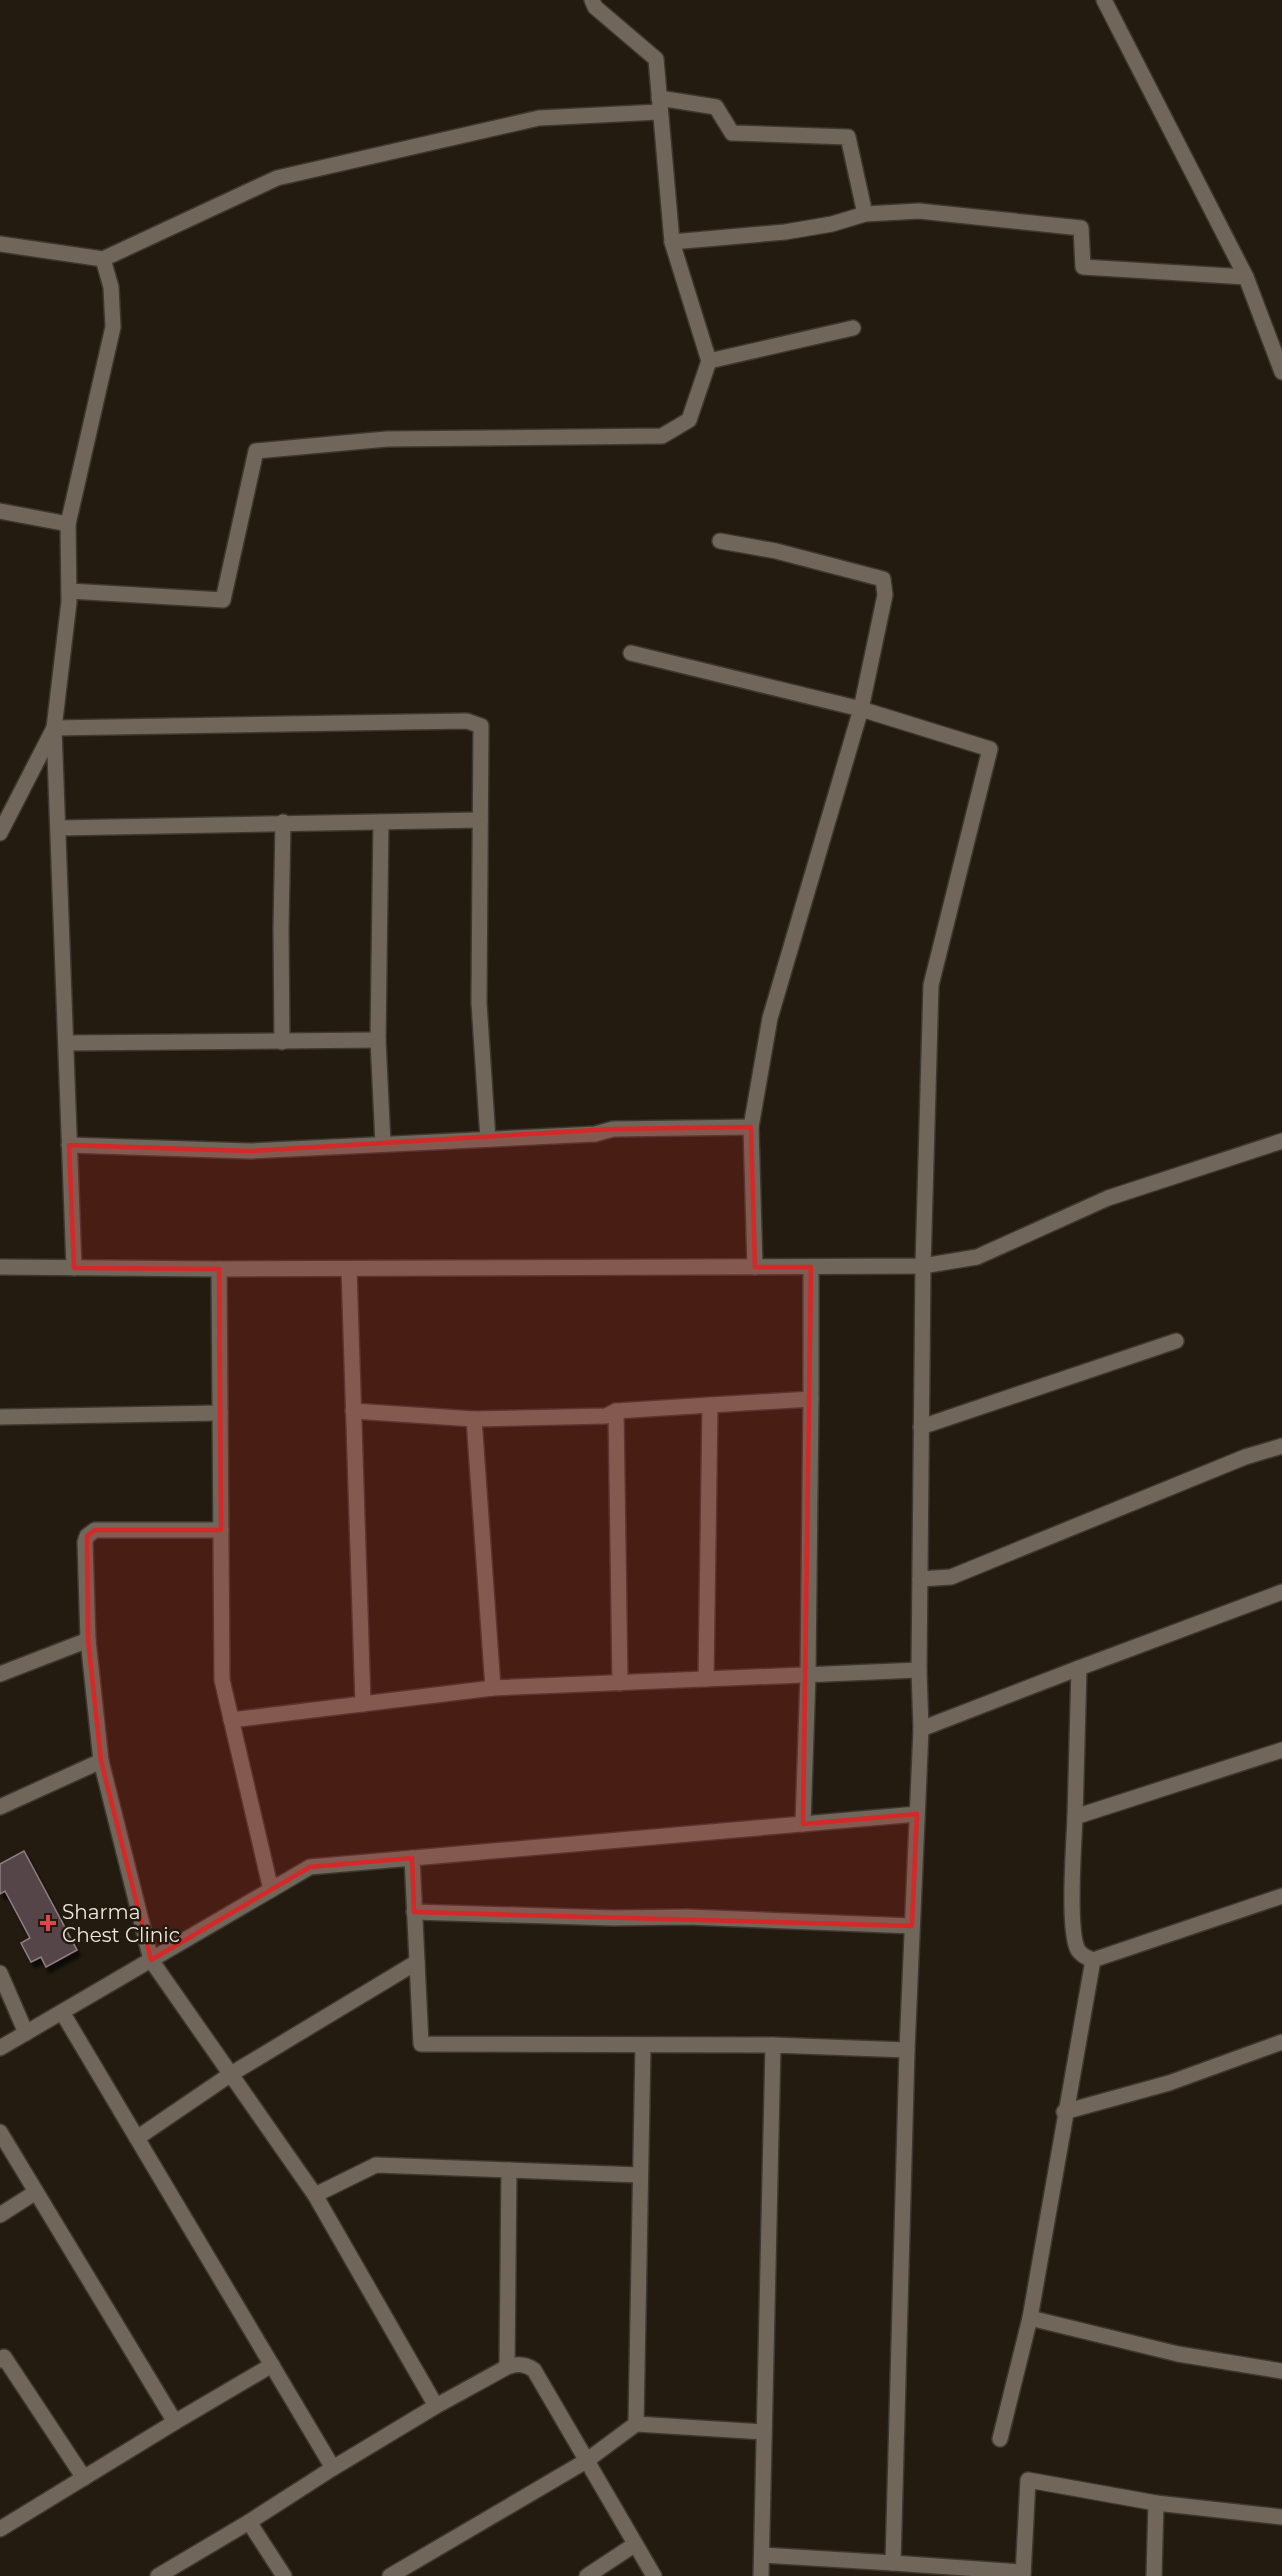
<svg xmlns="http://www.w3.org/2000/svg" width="1282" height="2576" font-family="Montserrat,sans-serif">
<defs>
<filter id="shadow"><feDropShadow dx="3.5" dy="6" stdDeviation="1.5" flood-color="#0009"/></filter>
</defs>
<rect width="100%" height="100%" fill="#231b0f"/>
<!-- building -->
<path fill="#554449" stroke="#907d82" stroke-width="1.5" filter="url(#shadow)" d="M24,1851L77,1950L46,1967L41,1957L31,1962L21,1943L30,1938L5,1891L0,1894V1864Z"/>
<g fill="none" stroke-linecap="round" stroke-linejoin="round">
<defs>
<g id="street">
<path d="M1104,0L1246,277L1282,372"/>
<path d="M659,98L716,107L732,133L848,137L865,214"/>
<path d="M672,242L785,232L832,224L865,214L919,211L1081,228L1083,267L1246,277"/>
<path d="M0,244L103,259L277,178L539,118L659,112"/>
<path d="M709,361L853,328"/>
<path d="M0,511L68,524L69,602L54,728L74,1268"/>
<path d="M68,524L113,327L111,287L103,259"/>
<path d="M720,541L776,551L883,579L885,595L861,709L770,1018L751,1127L755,1267"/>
<path d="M69,591L223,600L256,451L387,439L662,436L689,420L709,361L672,242L656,59L595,7L592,0"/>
<path d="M631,653L861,709L990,749L931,985L923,1266L919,1670L921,1729L907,2050L893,2563L762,2555"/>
<path d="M381,822L378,1040L383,1144"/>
<path d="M58,828L480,820"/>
<path d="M0,833L54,728L467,721L481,726L479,1003L488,1139"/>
<path d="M282,1042L281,928L283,822"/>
<path d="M66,1043L378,1040"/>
<path d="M69,1145L250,1151L595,1134L613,1129L751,1127"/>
<path d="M0,1267L219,1269L923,1266L977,1257L1108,1198L1282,1141"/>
<path d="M219,1269L222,1680L271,1890"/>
<path d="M349,1269L363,1704"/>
<path d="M811,1399V1267"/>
<path d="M353,1411L474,1419L606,1416L616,1411L710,1405"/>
<path d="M616,1411L620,1683"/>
<path d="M0,1417L220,1413"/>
<path d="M474,1419L493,1688"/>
<path d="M921,1427L1176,1341"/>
<path d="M920,1579L951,1577L1245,1457L1282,1446"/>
<path d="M88,1640L85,1542L87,1536L95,1530H221"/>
<path d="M1079,1668L1282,1592"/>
<path d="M0,1674L88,1640L101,1761L151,1960L315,2195"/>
<path d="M706,1679L710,1405L811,1399L808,1675L803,1824"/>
<path d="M231,1720L493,1688L919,1670"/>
<path d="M921,1729L1079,1668L1075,1817L1282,1750"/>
<path d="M0,1807L101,1761"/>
<path d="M1075,1817C1074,1844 1067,1930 1078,1950C1082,1956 1087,1958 1093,1960L1282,1896"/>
<path d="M412,1858L421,2044L773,2045"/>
<path d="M414,1912L613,1918L687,1917L912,1926"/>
<path d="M0,1973L26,2033"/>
<path d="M62,2012L333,2468L249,2522L158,2576"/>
<path d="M0,2048L310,1867L917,1814"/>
<path d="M1064,2112L1169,2083L1282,2042"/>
<path d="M0,2132L175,2422L272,2365"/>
<path d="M137,2138L231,2074L417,1962"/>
<path d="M0,2215L36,2192"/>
<path d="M1030,2318L1178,2354L1282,2371"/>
<path d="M0,2360L4,2357L84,2478"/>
<path d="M507,2367L509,2170"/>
<path d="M436,2406L315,2195L376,2165L640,2175"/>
<path d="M636,2424L643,2045"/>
<path d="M1000,2439L1030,2318L1093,1960"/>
<path d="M333,2468L436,2406L507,2367C518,2363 526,2364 534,2370L654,2576"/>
<path d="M249,2522L284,2576"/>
<path d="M0,2529L175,2422"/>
<path d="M893,2563L1023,2572"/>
<path d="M390,2576L586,2461L636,2424L764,2432"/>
<path d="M587,2576L634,2545"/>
<path d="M761,2576L773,2045L907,2050"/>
<path d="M1023,2576L1028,2480L1156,2503L1282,2517"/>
<path d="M1154,2576L1156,2503"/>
</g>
</defs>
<!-- street casing -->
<use href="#street" stroke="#3d3731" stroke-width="18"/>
<!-- street -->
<use href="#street" stroke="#706659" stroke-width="15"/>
</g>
<!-- marked area -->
<path fill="#d62828" fill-opacity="0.2" stroke="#d62828" stroke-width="4.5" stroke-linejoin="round" d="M751,1127L755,1267H811L803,1824L917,1814L912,1926L414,1912L412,1858L310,1867L151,1960L101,1761L88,1640L87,1536L95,1530H221L219,1269L74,1268L69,1145L250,1151L613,1129Z"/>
<!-- markers -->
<path fill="#e0444e" stroke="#231b0f" stroke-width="2" d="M45 1914h6v6h6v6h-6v6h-6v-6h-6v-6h6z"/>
<g text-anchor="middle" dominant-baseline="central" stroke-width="5" stroke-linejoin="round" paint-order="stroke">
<!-- poi labels -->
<g font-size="20" fill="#ebe6de" stroke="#231b0f" text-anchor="start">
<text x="62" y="1912">Sharma<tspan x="62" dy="23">Chest Clinic</tspan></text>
</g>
</g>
</svg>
